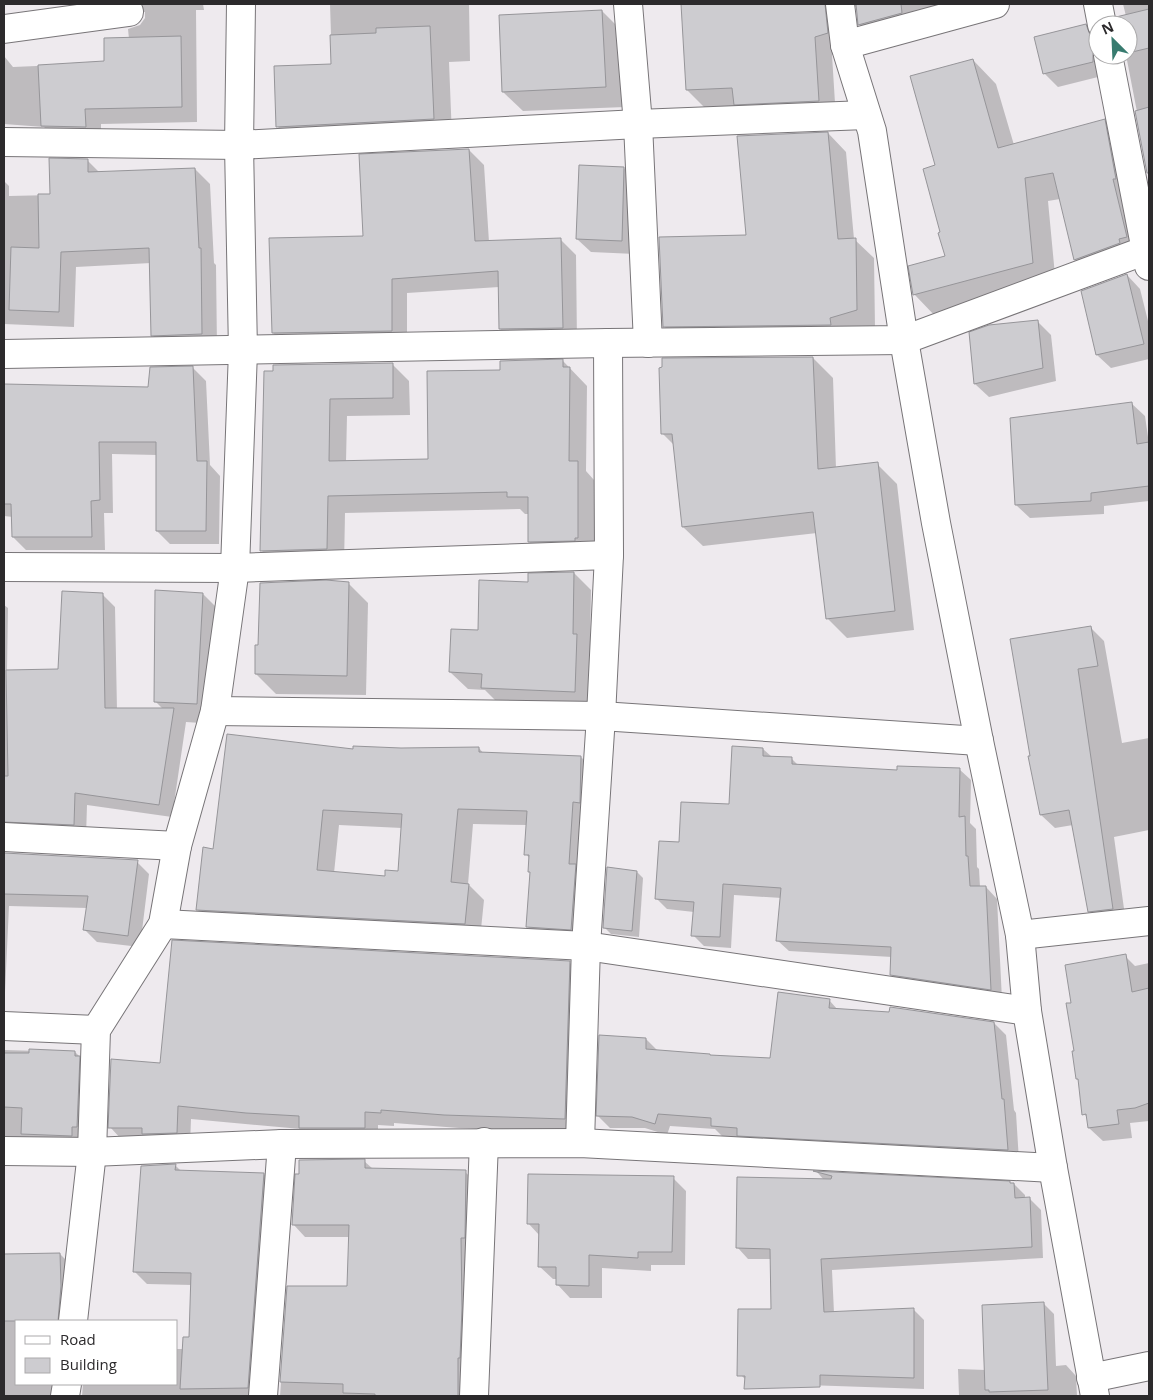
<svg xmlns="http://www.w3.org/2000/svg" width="1153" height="1400" font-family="'Open Sans',sans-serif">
<rect width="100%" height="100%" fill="#eeeaee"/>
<!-- shadow -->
<g fill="#0003" fill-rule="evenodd">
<path d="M134,4H203L204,10H196L197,122L101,124V143L58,141L44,127L4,124V56L13,67L105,63L129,39L128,29L140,25L145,18V12H143Z"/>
<path d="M330,4H469L470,61L449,62L452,137L296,146L278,127L332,65Z"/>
<path d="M682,4H970L877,42L859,24L857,6L848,10L845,51L832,55L836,119L753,122L737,106L705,108L687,90Z"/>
<path d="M1123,4H1149V174L1126,55H1128V25H1118L1126,16Z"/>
<path d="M602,11L622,31L625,107L523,111L503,92Z"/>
<path d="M1086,26L1098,38V55L1106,75L1058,87L1044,73Z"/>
<path d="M973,60L996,84L1014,145L1104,121L1128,144L1142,267L1098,283L1075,260L1060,199L1048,201L1056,286L937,318L914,294L946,257L942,233L937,166Z"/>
<path d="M828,133L846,152L854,239L874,258L875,328L682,345L664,326L748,237Z"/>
<path d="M469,150L484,165L489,242L561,240L576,255L577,343L516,344L500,329L499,287L407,293V346L288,348L273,333L364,237Z"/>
<path d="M87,160L100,173L195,169L210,184L214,263L216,265L217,349L168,351L152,335L151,263L76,267L74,327L4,324V181L9,186V196L52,195Z"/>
<path d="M624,168L637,182L635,254L591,252L577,239Z"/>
<path d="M1127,275L1140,289L1149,325V359L1111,368L1097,355Z"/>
<path d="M1038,322L1051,335L1056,381L989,397L975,384L971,333Z"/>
<path d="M813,358L833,378L836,469L877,464L897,484L914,630L847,638L827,618L817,533L703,546L683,527L674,445L662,433L663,369Z"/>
<path d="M563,361L587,386L586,471L594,480L595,555L547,559L529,542V514H525L520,509L345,513L344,566L279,568L262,551L265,372L392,364L409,381L410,415L347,416L346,462L430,460L501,371Z"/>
<path d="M192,367L206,381L210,465L220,476L219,544H170L157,531V455L112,454L113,513H104L105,550H26L13,537V517L4,516V386L149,388Z"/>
<path d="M1131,403L1145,416L1149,444V501L1104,506V514L1030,518L1016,505Z"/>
<path d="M574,573L591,590L590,648L594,652L592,708L500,705L485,690L468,689L450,672L479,632L530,583Z"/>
<path d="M348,583L368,603L366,695L276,694L256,674Z"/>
<path d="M102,594L115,607L117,710L163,709L156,702L203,594L223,614L216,724L186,722L172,817L87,805L86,837L4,841V605L8,608L7,671L59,670Z"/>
<path d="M1090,627L1104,641L1122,743L1149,738V830L1114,837L1126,923L1103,925L1089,911L1073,825L1055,828L1041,815L1030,757Z"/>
<path d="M479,748L484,754L581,757L597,773L587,945L543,942L528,927L531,874L529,871L530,859L526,854L528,825L473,824L468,884L484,900L480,939L213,925L198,910L214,850L354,750ZM339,825L402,828L399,872L386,877L334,873Z"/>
<path d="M763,749L772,757L791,758L798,765L898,772L959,769L971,780L970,823L976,829L977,867L979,869L980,887H986L997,899L1002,1000L903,986L892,975V957L789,951L777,940L782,898L734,895L731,948L704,946L693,935L694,912L667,909L656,898L680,843L730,805Z"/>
<path d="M4,854L137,862L149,874L140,947L97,942L85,930L87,908L9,906L4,1014Z"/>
<path d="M637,872L643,878L639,937L611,934L604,927Z"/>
<path d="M1125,956L1135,966L1149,963V1121L1130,1123L1132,1138L1103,1141L1089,1128L1088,1118L1084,1114L1079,1081L1077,1079L1073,1004Z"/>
<path d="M569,962L583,976L578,1133L459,1128L394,1123V1126L378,1125V1141L314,1142L301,1129L191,1119L190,1146L123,1141L110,1127L161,1064Z"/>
<path d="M829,1000L838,1010L994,1023L1006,1035L1014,1110L1016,1113L1019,1161L724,1138L715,1129L670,1126L667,1135L645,1128H610L598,1116L646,1039L658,1051L771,1060Z"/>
<path d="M4,1050L75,1052L87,1064L89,1139L4,1151Z"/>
<path d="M364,1161L373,1169L465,1172L478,1184L470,1396H280L288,1287H348L350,1237H305L293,1224Z"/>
<path d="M175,1165L181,1171L264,1174L276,1187L260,1396H82L83,1384H176V1349H183L191,1338L192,1285L147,1284L135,1272Z"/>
<path d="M817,1172L1009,1183L1014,1184L1025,1195V1199H1030L1041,1210L1043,1258L832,1270L834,1313L913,1309L924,1320V1389L749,1383L738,1372L772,1311V1259H748L738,1248L824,1180Z"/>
<path d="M673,1178L686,1191L685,1265H651V1271L602,1268V1298H570L557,1284V1279H553L539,1266L540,1236L528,1223Z"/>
<path d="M60,1254L72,1266L71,1321H16V1384H71L63,1396H4V1255Z"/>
<path d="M1043,1303L1054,1314L1056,1366L1066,1365L1076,1376L1077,1396H959L958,1369L986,1370Z"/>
</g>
<!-- building -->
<g fill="#cdccd0" stroke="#969599" fill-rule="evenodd">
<path d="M681,4H825L828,33L815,37L819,101L734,105L732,88L686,90Z"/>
<path d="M856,4H901L902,13L858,25Z"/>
<path d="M1149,9V48L1128,53V25H1117L1116,17Z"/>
<path d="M602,10L606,87L502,92L499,15Z"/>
<path d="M1086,24L1090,35L1098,40V43L1093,50V62L1043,74L1034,37Z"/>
<path d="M430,26L434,119L276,127L274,66L331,64L330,35L376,33V28Z"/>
<path d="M181,36L182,107L85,109L86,127L41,126L38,65L104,61V38Z"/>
<path d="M973,59L998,148L1105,119L1116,179H1113L1127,237L1119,239L1120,243L1074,260L1053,173L1025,178L1033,263L913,295L908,266L945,256L938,233L940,232L923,169L935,165L910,76Z"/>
<path d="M1149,107V173H1147L1135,111Z"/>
<path d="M828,132L838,239L856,238L857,310L830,318L831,325L663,327L659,237L746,235L737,136Z"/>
<path d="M469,149L475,241L561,238L563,328L499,329L498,271L392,279V331L272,333L269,238L363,236L359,154Z"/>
<path d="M49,158L88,159V172L195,168L199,248H201L202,334L151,336L149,248L61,252L59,312L9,310L11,247L39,248L38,194H50Z"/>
<path d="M579,165L624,167L622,241L576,239Z"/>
<path d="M1127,274L1144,344L1096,355L1081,291Z"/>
<path d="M1038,320L1043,368L974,384L969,332L989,325Z"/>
<path d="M813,357L818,469L878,462L895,611L826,619L813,512L682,527L672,434H661L659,368L662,367V358Z"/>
<path d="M563,359V367H570L569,461H578V538H575V541L528,542V497H507V492L328,496L327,549L260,551L264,371H273V365L393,363V398L330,399L329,461L428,459L427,371L500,370V361Z"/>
<path d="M193,366L197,461H207L206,531H156V442H99L100,500L91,501L92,537H12L11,504H4V384L148,387L150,367Z"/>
<path d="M1132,402L1137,444L1149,442V486L1091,493V501L1015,505L1010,418Z"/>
<path d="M574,572L573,634H577L575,692L481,688L482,674L449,672L451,629L478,630L479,580L528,582V573Z"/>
<path d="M326,580L349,582L347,676L255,674V645H258L260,583Z"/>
<path d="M155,590L203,593L197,704L154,702Z"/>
<path d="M62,591L103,593L105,708H174L159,805L75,793L74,825L4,822V776H8L6,670L58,669Z"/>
<path d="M1091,626L1098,666L1078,669L1113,909L1088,912L1069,810L1040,815L1028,756H1030L1010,639Z"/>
<path d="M227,734L353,749V746L401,748L479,747V752L581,756L580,803L573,802L569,864H576L571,930L526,927L530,872H528L529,855H524L527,811L458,809L451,882L469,884L465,924L196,910L203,847L213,849ZM323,810L402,814L398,871L385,870V876L317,870Z"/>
<path d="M732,746L763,748V756L792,757V764L897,770V766L960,768L959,817L965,816L966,856H968L970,886H986L991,990L890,975L891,947L776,941L781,888L723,884L720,937L691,936L694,902L655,899L659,841L679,842L681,802L729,804Z"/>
<path d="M4,853L138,860L128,936L83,930L88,896L4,894Z"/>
<path d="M607,867L637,871L632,931L603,928Z"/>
<path d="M172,940L570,961L565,1119L444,1115L381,1110V1113L365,1112V1128H299V1116L246,1113L178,1106L177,1133L142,1134V1128H108L111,1059L160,1063Z"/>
<path d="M1126,954L1132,992L1149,988V1103L1135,1108L1117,1110L1119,1124L1088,1128L1086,1114L1082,1115L1078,1079H1076L1072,1051H1074L1066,1003H1071L1065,965Z"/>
<path d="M778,992L830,999L829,1008L889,1012L890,1007L994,1022L1002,1099H1004L1008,1150L737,1136V1128L711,1126V1118L658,1114L655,1124L632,1117L596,1116L599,1035L646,1038V1049L710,1054V1055L770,1058Z"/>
<path d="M29,1049L75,1051V1056H80L77,1127H72V1136L21,1134L22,1108L4,1107V1053H29Z"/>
<path d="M365,1159V1168L466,1170L465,1238H461L462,1308L460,1358H458V1396H375V1394L343,1393V1384L280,1382L287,1286H347L349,1225H292L295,1174H299V1160Z"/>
<path d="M176,1164L175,1170L264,1173L248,1388L180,1389L183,1337H189L191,1273L133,1272L141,1166Z"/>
<path d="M813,1171L1010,1181V1183H1014L1015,1198L1030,1197L1032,1247L821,1259L824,1312L914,1308V1378L820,1375V1387L744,1389L745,1376H737L738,1309H771L770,1249L736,1248L737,1177L831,1179L832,1176Z"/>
<path d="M528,1174L674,1176L672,1252H638V1258L589,1255V1286L556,1285V1267H538L539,1224H527Z"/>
<path d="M60,1253L61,1286L58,1321H4V1254Z"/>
<path d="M1044,1302L1048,1390L989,1392V1390H985L982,1305Z"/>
</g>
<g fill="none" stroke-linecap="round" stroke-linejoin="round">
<defs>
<g id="minor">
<path d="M628,4L638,124L648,343"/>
<path d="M840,4L845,45L872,131L904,340L936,523L979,741L1020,935L1027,1011L1053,1168L1095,1396"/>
<path d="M1098,4L1102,25"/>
<path d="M4,29L129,12"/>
<path d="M845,45L995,4"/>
<path d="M1108,55L1149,266"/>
<path d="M4,142L239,145L638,124L866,115"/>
<path d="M4,354L608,343L904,340L1149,249"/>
<path d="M4,567L235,568L609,555"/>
<path d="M215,711L601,716L979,741"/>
<path d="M4,837L177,846"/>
<path d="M163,924L586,946L1027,1011"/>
<path d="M1020,935L1149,921"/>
<path d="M4,1026L96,1030"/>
<path d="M580,1143L586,946L601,716L609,555L608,343"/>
<path d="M4,1151L92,1152L282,1144L580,1143L1053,1168"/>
<path d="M73,1321L92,1152L96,1030L163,924L177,846L215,711L235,568L243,351L239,145L241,4"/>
<path d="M1091,1378L1149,1366"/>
<path d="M65,1396L67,1384"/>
<path d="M263,1396L282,1144"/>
<path d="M474,1396L484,1142"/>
</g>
</defs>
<!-- minor casing -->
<use href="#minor" stroke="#787578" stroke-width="30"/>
<!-- minor -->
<use href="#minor" stroke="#fff" stroke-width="28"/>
</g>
<!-- border -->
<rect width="1153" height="1400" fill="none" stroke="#2c2a2c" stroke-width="10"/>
<!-- legend -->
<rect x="15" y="1320" width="162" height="65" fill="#ffffff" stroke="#abaaab"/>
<rect x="25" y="1336" width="25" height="8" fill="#ffffff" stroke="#abaaab"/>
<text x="60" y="1345" font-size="15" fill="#2c2a2c">Road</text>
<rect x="25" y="1358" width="25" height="15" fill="#cdccd0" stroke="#abaaab"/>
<text x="60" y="1370" font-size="15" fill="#2c2a2c">Building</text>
<!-- north arrow -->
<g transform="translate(1113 40) rotate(336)"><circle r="24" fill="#ffffff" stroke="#abaaab"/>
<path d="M0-4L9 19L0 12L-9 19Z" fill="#377b6f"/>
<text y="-8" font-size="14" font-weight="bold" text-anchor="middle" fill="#2c2a2c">N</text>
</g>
</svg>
